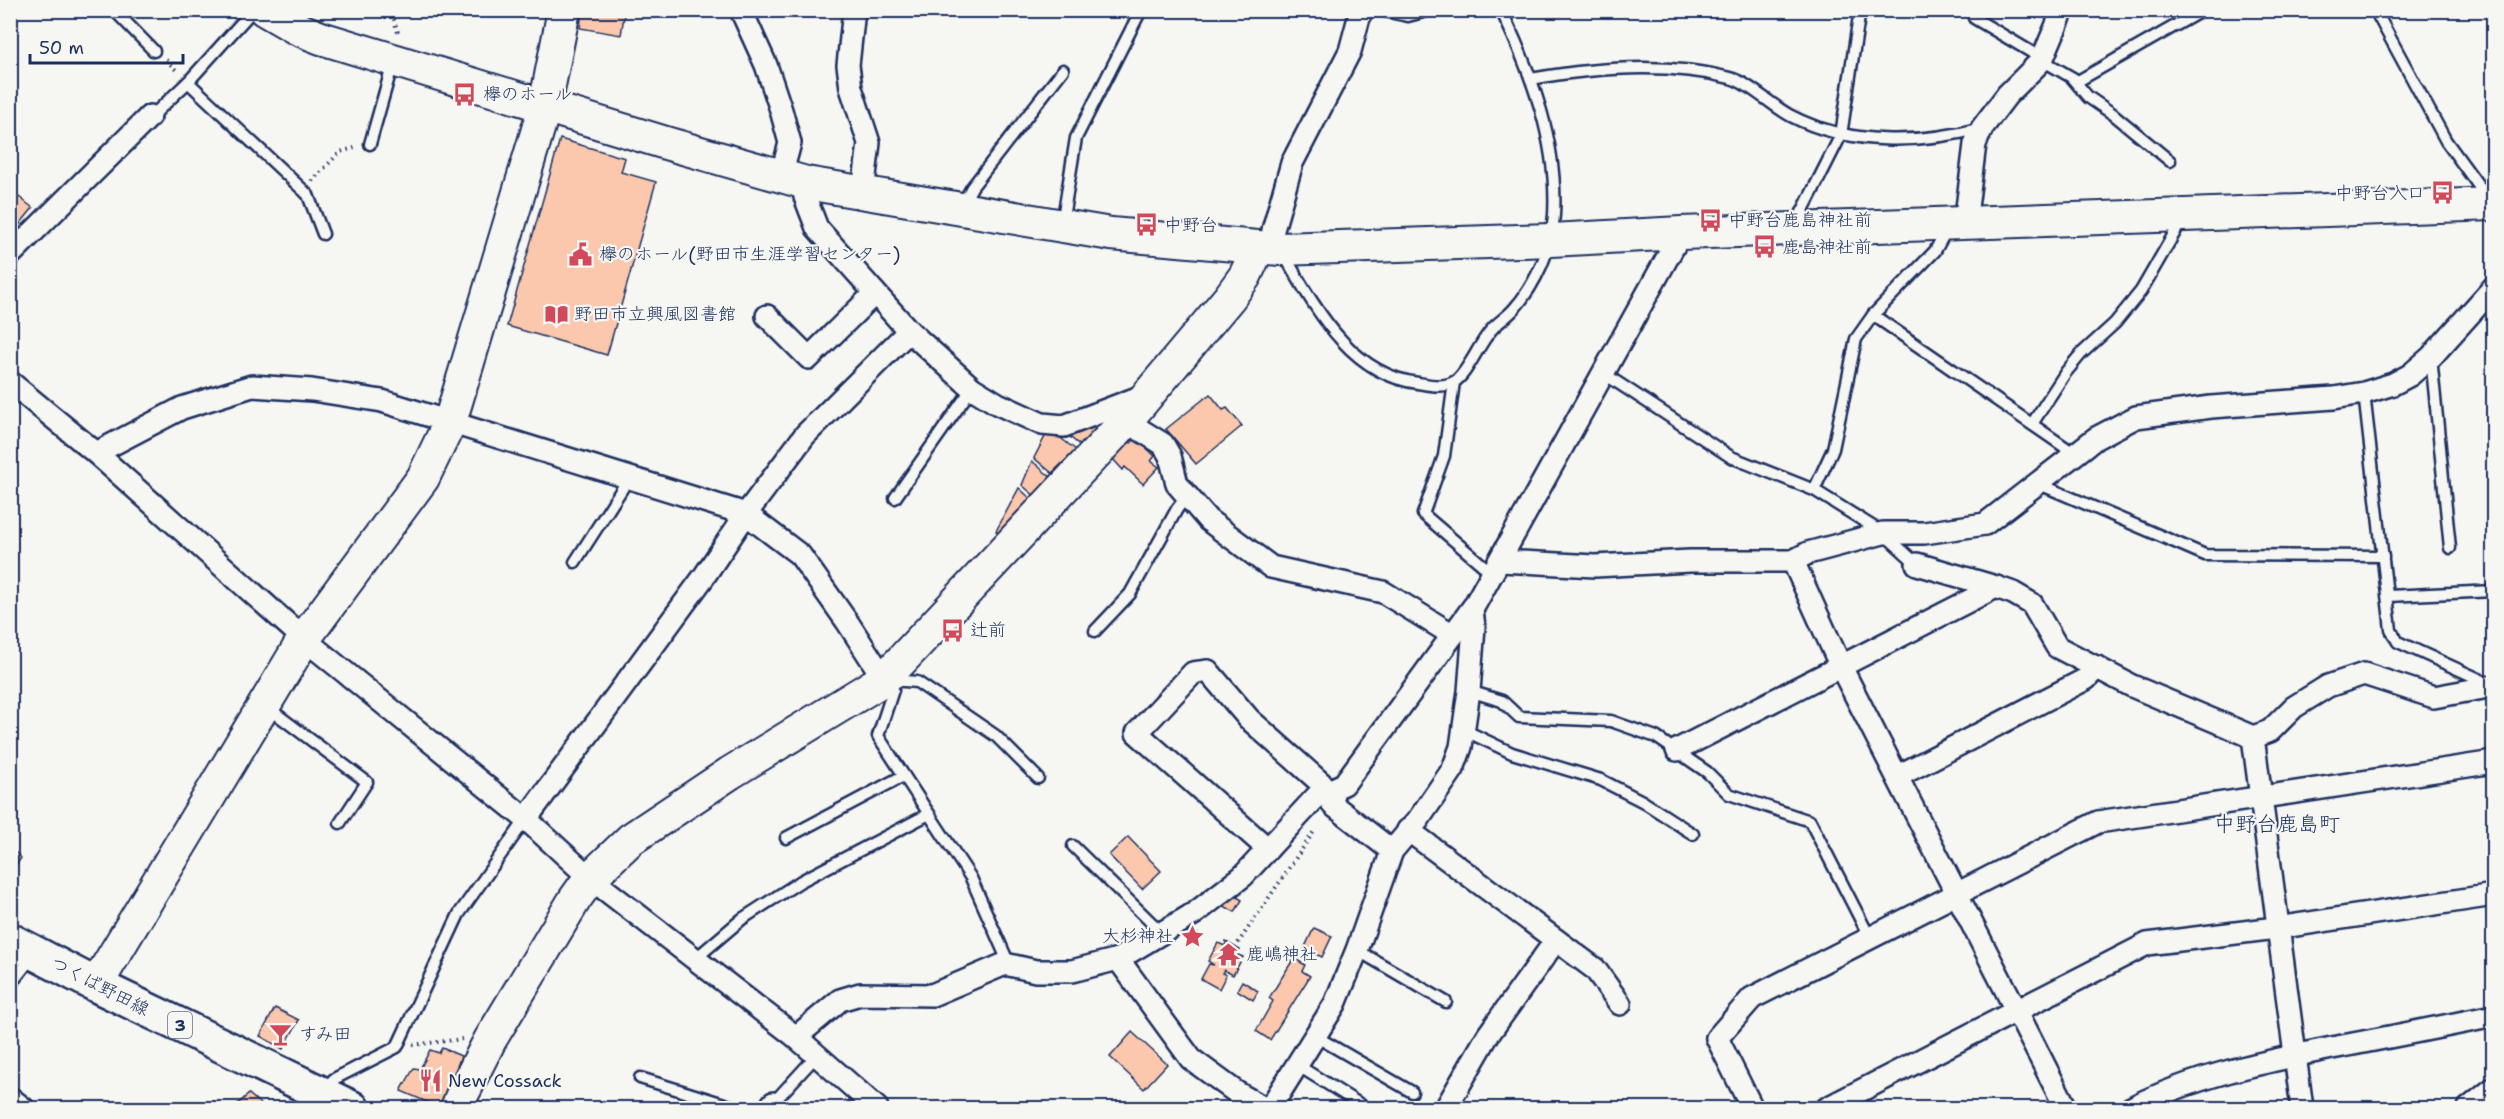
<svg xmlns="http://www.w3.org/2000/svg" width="2504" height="1119" font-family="'Shantell Sans','Klee One',sans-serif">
<rect width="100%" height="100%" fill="#f6f6f2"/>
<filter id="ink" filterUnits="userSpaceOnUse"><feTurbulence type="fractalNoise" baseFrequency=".0167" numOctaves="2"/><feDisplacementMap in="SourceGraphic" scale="12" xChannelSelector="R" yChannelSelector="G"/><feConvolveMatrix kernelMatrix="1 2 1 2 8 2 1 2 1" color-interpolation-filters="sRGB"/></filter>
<g filter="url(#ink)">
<!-- building -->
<g fill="#fcc8ad" stroke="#1b2f5e" stroke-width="1.5">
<path d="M582,10H625L621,35L580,28Z"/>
<path d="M560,139L625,158L621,172L656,182L607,355L507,326Z"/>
<path d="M10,190L33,208L10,236Z"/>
<path d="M1210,394L1223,410L1227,408L1242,426L1196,464L1166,429Z"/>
<path d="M1110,419L1083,448L1064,432Z"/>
<path d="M1049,429L1076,450L1052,473L1034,458Z"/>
<path d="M1136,438L1155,456L1151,461L1159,467L1143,484L1125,467L1123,470L1111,457L1127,440L1131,443Z"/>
<path d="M1032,461L1053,479L1037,498L1022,485Z"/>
<path d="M1019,488L1033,501L1001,535L996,531Z"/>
<path d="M1128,837L1161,871L1142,889L1109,855Z"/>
<path d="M10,847L21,858L17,864L14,862L10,869Z"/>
<path d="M1232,894L1242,900L1235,912L1224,906Z"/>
<path d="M1314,928L1332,936L1322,957L1304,949Z"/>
<path d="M1190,930L1198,934L1194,943L1186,938Z"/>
<path d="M1226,942L1240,950L1238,955L1243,957L1233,975L1224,970L1222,973L1226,975L1219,989L1201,979L1209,964L1214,965L1208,961L1218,943L1225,946Z"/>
<path d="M1294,958L1305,965L1302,971L1310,976L1270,1040L1256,1031L1273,1001L1269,998Z"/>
<path d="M1242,981L1258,991L1253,1000L1237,990Z"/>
<path d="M275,1008L299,1020L283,1049L260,1036Z"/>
<path d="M1132,1032L1167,1064L1144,1089L1110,1057Z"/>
<path d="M442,1048L461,1056L441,1108L401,1091L414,1068L420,1069L430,1050L439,1053Z"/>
<path d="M249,1094L265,1108H233Z"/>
</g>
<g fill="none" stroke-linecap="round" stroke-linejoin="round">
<defs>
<g id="lane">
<path d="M114,10L154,51"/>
<path d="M1379,10L1408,16L1431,10"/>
<path d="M1977,10L1974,18L2043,59"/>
<path d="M2375,10L2446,141L2489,200"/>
<path d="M2042,60L2078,81L2203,10"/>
<path d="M2072,78L2088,97L2113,114L2170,161"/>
<path d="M1531,79C1593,68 1668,62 1730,78C1748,82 1773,107 1791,116C1849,146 1920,144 1982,128"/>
<path d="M188,82L303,190L308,195L323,234"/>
<path d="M151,117L188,82L253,10"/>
<path d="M370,144L393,63"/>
<path d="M962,205L972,187L1063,70"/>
<path d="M1062,224L1076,138L1141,10"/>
<path d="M1795,226L1841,135L1860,10"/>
<path d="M1283,253C1315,307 1350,375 1418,383C1430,385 1443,388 1454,382C1468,374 1480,340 1494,327C1500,321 1508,316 1514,309C1536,284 1552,248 1554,215C1558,143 1532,74 1501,10"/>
<path d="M1873,315L2075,454"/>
<path d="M2431,357L2450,548"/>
<path d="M1603,373L1731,457L1814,490"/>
<path d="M1454,382L1444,456L1423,514L1493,574"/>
<path d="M2364,393L2391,630L2398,642L2488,683"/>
<path d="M2032,424L2066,372L2081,354L2115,323L2141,291L2182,220"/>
<path d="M2037,483L2205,555L2383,556"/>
<path d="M895,498L972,388"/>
<path d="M575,562L629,478"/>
<path d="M1917,564L1883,533L1814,490L1833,449L1856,339L1873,315L1935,251L1947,229"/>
<path d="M2388,596L2494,591"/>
<path d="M1095,631L1130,594L1177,509L1186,497"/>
<path d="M891,680L917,682L996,736L1038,778"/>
<path d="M887,683L893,690L878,736L971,878L1006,957L1005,964"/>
<path d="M1469,691L1502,701L1519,717L1611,721L1656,737L1707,772L1729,794L1810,821L1870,938"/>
<path d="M267,707L367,782L340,823"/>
<path d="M1464,730L1512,753L1601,780L1642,801L1693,834"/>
<path d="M786,838L903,776"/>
<path d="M1073,846L1161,932"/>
<path d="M1357,950L1446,1002"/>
<path d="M695,959L742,919L801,881L929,814"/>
<path d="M10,985L33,956"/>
<path d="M1315,1036L1412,1092"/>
<path d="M1297,1065L1366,1108"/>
<path d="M640,1078L737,1108"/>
<path d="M322,1091L334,1079L397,1047L459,914L526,819"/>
<path d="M773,1103L817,1055"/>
</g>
<g id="street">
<path d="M741,10L766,65L781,110L790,143L781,176"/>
<path d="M854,10L848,65L851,88L869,143L863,192"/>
<path d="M806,183L805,197L817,228L909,331L972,388L998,404L1042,424L1064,426L1145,395"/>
<path d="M1965,224L1975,144L1982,128L2007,95L2042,60L2063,10"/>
<path d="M1272,249L1273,230L1292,163L1350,51L1361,10"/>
<path d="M10,255L150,116"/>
<path d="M767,316L809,358L875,293"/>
<path d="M10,382L96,453L304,639L526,819L590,878L796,1037L877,1108"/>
<path d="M1126,421L1163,444L1170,456L1177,484L1208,520L1271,567L1383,592L1453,635"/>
<path d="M96,453L182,408L252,386L312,390L382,401L746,514L800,555L848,623L884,679"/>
<path d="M1501,561L1595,566L1690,561H1793L1808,553L1883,533H1924L1985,524L2096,438L2136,417L2211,407L2334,398L2364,393L2393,384L2410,375L2431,357L2494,287"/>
<path d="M1793,561L1841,667L2066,1108"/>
<path d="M1917,564L1996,587"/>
<path d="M2253,737L2302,1108"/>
<path d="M1677,750L1996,587L2013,593L2032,604L2057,647L2132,686L2253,737L2270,731L2294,707L2328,686L2364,674L2434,697L2494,686"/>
<path d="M1898,776L2086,679L2097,667"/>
<path d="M1332,790L1333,805L1392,851"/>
<path d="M526,819L703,578L746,514L805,435L909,331"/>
<path d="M1408,830L1595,969L1620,1004"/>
<path d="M1268,849L1137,733L1193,673L1208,671L1249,719L1321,783L1325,792"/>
<path d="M1118,959L1191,1059L1236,1092L1264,1108"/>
<path d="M796,1037L840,1000L860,994L932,995L1005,964L1036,971H1072L1118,959L1195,913L1243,876L1317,796L1344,784L1474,606L1681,233"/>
<path d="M10,1098L23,1108"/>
<path d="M770,1108L773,1103"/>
<path d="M1270,1108L1335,1004L1357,950L1392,851L1418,820L1453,769L1461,747L1469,691L1474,627L1472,610"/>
<path d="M1446,1108L1488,1035L1556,940"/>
<path d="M1752,1108L1717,1038L1752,998L2098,822L2494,762"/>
<path d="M1827,1108L2147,944L2276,928L2494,895"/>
<path d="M2131,1108C2194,1076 2263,1062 2332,1048C2386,1038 2440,1027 2494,1016"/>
<path d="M2469,1108L2494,1088"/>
</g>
<g id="secondary">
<path d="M265,10L296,28L321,38L669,144L806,183L1111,234L1280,249L1551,240L1681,233L2494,204"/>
<path d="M96,985L304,639L423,478L450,422L545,106L564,10"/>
<path d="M457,1108L463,1093L490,1040L575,899L590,878L631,839L730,773L884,679L1126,421L1229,298L1245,276L1258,248"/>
</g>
<path id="primary" d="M10,940L96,985L352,1108"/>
</defs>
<!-- lane casing -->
<use href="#lane" stroke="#1b2f5e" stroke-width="15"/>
<!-- street casing -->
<use href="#street" stroke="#1b2f5e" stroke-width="26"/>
<!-- secondary casing -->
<use href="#secondary" stroke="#1b2f5e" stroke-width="36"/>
<!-- primary casing -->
<use href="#primary" stroke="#1b2f5e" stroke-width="38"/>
<!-- path -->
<g stroke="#1b2f5e" stroke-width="4" stroke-dasharray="1.5 4.5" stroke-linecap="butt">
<path d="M386,10L394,20L399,36"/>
<path d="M166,60L178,72"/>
<path d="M312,181L340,152L358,147"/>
<path d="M1238,943L1315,830"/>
<path d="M413,1045L462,1039"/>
</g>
<!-- lane -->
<use href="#lane" stroke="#f6f6f2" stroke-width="10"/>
<!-- street -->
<use href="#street" stroke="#f6f6f2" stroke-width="21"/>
<!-- secondary -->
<use href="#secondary" stroke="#f6f6f2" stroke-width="32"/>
<!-- primary -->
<use href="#primary" stroke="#f6f6f2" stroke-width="33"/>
</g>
</g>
<!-- icons -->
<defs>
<symbol id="bus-bare" viewBox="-9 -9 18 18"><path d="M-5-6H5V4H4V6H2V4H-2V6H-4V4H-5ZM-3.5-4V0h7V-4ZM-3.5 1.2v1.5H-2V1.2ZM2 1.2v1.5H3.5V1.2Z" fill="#d1495b" stroke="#f6f6f2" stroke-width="2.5" paint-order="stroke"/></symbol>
<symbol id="civic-bare" viewBox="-9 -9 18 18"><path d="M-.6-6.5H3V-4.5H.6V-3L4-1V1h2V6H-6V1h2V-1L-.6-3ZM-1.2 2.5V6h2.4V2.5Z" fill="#d1495b" stroke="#f6f6f2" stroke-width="2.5" paint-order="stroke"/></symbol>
<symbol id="library-bare" viewBox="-9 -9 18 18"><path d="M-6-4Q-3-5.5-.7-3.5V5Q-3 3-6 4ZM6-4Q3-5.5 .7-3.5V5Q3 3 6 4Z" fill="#d1495b" stroke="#f6f6f2" stroke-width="2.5" paint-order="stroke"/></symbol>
<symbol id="sight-bare" viewBox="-9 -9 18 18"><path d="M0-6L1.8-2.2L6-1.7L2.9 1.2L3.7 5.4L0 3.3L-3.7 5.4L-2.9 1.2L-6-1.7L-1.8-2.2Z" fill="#d1495b" stroke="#f6f6f2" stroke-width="2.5" paint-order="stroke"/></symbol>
<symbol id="temple-bare" viewBox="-9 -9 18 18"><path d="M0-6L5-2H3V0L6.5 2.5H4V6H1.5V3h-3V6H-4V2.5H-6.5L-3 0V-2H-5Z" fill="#d1495b" stroke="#f6f6f2" stroke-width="2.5" paint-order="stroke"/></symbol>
<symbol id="bar-bare" viewBox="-9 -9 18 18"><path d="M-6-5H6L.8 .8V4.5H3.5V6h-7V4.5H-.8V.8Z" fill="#d1495b" stroke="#f6f6f2" stroke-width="2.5" paint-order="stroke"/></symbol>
<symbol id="restaurant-bare" viewBox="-9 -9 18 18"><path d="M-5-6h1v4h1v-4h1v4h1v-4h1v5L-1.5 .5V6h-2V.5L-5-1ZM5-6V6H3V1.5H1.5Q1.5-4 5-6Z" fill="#d1495b" stroke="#f6f6f2" stroke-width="2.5" paint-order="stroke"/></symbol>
</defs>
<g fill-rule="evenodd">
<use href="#bus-bare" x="448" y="78" width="33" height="33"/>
<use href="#bus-bare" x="2426" y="176" width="33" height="33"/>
<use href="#bus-bare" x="1694" y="204" width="33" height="33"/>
<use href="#bus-bare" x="1130" y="208" width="33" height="33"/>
<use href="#bus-bare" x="1748" y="230" width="33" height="33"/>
<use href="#civic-bare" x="564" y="238" width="33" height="33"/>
<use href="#library-bare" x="540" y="298" width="33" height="33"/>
<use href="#bus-bare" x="936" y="614" width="33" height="33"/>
<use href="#sight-bare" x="1176" y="920" width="33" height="33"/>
<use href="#temple-bare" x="1212" y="938" width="33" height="33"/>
<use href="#bar-bare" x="264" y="1018" width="33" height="33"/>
<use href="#restaurant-bare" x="414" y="1064" width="33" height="33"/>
</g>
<g text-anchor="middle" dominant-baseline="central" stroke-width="4.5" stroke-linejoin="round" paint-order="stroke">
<!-- shield labels -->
<rect fill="#f6f6f2" stroke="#5d6b8a" stroke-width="1.5" x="168" y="1012" width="24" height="26" rx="4.5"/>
<g font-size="16" font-weight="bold" fill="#1b2f5e">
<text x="180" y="1025">3</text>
</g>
<!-- poi labels -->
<g font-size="18" fill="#1b2f5e" stroke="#f6f6f2" text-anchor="start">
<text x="483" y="94">欅のホール</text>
<text x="2425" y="193" text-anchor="end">中野台入口</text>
<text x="1728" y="220">中野台鹿島神社前</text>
<text x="1164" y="225">中野台</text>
<text x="1782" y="247">鹿島神社前</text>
<text x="599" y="254">欅のホール(野田市生涯学習センター)</text>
<text x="574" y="314">野田市立興風図書館</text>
<text x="970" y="630">辻前</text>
<text x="1174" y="936" text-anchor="end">大杉神社</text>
<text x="1246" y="954">鹿嶋神社</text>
<text x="299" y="1034">すみ田</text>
<text x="448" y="1081">New Cossack</text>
</g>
<!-- street labels -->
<g font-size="18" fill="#1b2f5e" stroke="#f6f6f2">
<text transform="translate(100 986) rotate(27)">つくば野田線</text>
</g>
<!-- quarter labels -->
<g font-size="21" fill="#1b2f5e" stroke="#f6f6f2">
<text x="2277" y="824">中野台鹿島町</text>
</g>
</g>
<!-- margin -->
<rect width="2504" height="1119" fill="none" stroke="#f6f6f2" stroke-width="36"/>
<rect x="18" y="18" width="2468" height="1083" fill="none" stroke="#1b2f5e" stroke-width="2" filter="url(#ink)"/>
<!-- scale -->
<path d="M30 54v9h153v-9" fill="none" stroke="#1b2f5e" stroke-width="3"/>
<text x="39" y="54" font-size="18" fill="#1b2f5e" stroke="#f6f6f2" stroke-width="4.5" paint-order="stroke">50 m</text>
</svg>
